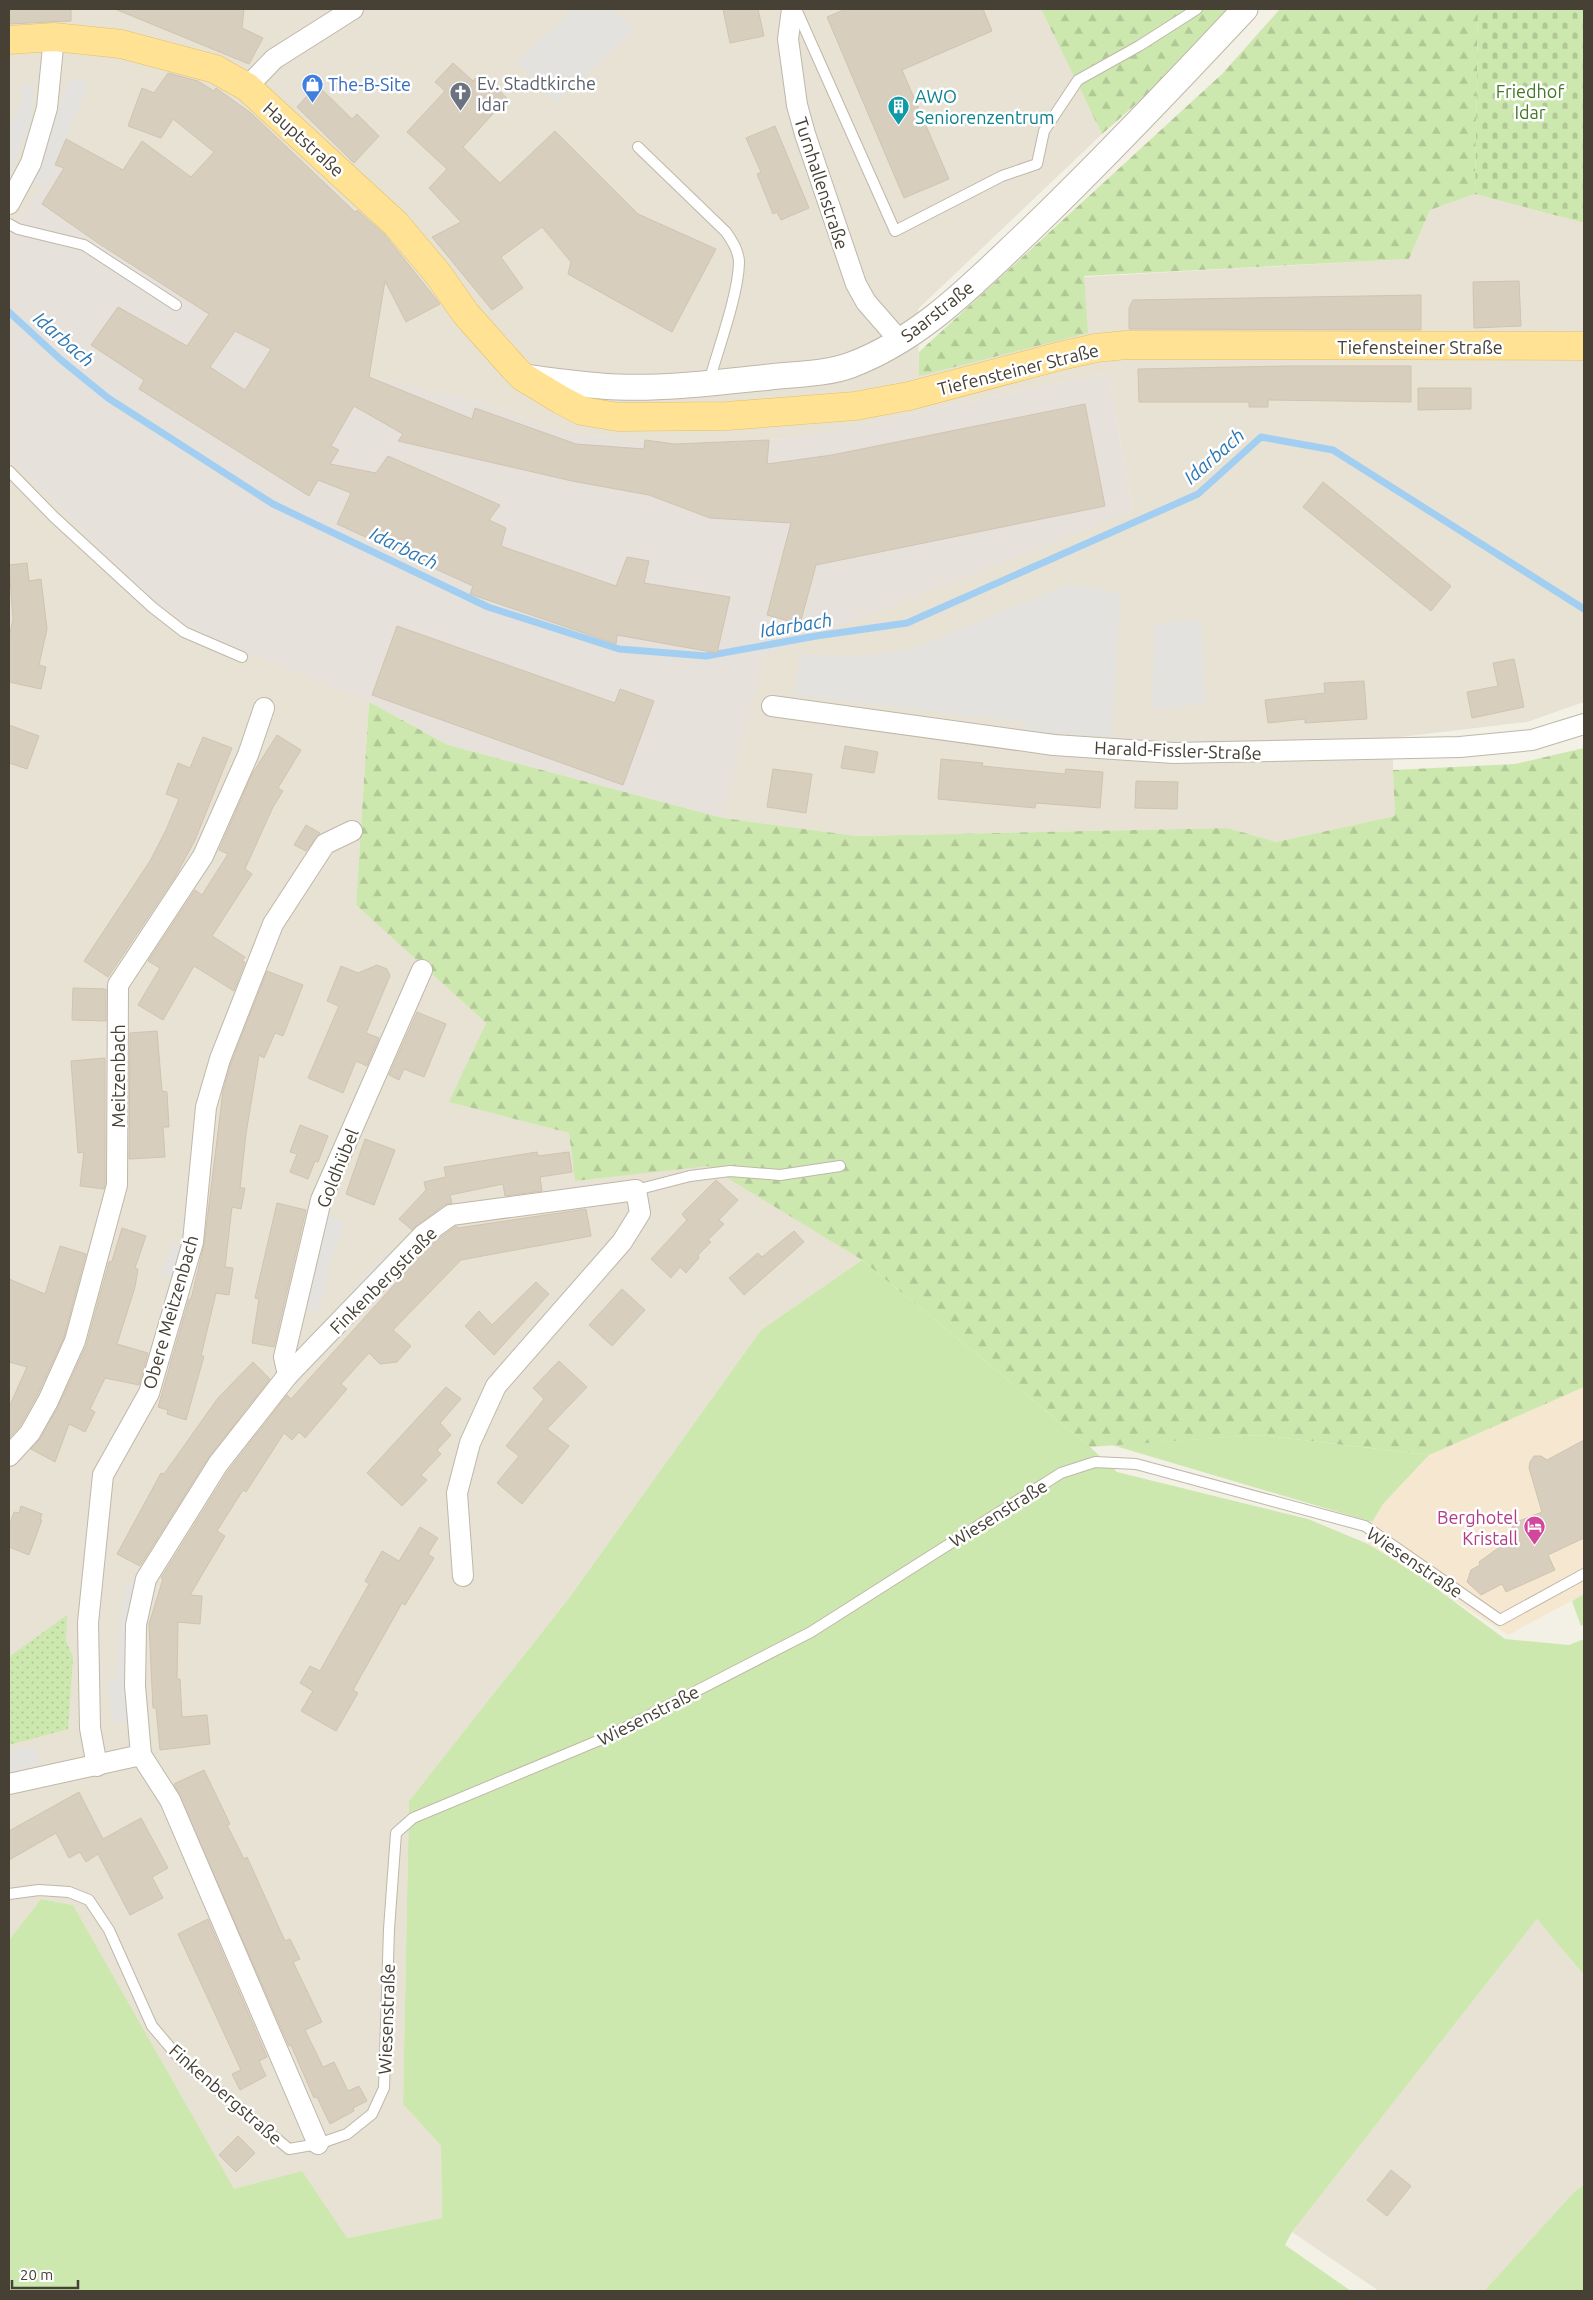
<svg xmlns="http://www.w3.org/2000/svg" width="1593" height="2300" font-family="Ubuntu,sans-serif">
<defs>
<pattern id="forest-firs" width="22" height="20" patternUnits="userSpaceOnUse" patternTransform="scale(1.25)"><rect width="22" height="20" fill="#cde8ae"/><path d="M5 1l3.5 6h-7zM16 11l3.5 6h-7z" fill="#b1c896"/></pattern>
<pattern id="cemetery-stones" width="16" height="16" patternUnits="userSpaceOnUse" patternTransform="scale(1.25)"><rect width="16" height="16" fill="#cde8ae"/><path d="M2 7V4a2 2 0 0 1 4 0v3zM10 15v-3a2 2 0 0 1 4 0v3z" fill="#b1c896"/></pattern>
<pattern id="park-dots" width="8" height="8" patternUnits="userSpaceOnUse" patternTransform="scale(1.25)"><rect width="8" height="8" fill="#cde8ae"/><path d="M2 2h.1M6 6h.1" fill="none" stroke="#b1c896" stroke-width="1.8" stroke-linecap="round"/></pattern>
</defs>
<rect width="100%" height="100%" fill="#f3f0e6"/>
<!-- residential -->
<g fill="#e7e2d4">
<path d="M9,9H1041L1102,134L918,309L919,375L1084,277L1409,259L1430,210L1475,194L1584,223V702L1527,722L1392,738L1395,816L1276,842L1228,828L856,836L723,818L763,656L1133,511L1108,373L787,439L675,444L572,433L552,429L476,400L369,377L380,313L231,206L137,177L66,139L55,165L9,233Z"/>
<path d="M9,458L157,604L209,637L369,702L356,905L486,1023L450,1102L569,1133L575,1181L708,1165L862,1260L761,1330L569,1598L409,1801L403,2104L441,2146L442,2218L346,2238L302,2172L234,2190L73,1905L41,1899L9,1940Z"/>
<path d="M1537,1919L1584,1975V2185L1575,2191L1484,2291H1379L1292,2232Z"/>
</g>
<!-- commercial -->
<path fill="#f6e7d1" d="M1583,1387L1584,1594L1508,1635L1368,1544L1372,1522L1383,1504L1429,1455Z"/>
<!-- industrial -->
<path fill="#e6e1db" d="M66,139L137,177L231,206L291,150L354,211L339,223L380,313L370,377L476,400L552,429L572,433L675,444L787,439L1108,373L1133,511L764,656L723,818L448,745L369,702L209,637L157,604L9,458V233L55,165Z"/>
<!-- green -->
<g fill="#cde8ae">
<path d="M862,1260L1090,1447L1117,1472L1308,1519L1368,1544L1418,1575L1505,1639L1569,1645L1584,1639V1975L1537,1919L1292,2232L1285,2245L1351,2291H9V1940L41,1899L73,1905L234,2189L302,2171L347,2238L442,2218L441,2146L403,2104L409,1801L569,1598L761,1330Z"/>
<path d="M1259,1435L1429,1455L1383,1504L1372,1522L1112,1445Z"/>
<path d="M1584,1594V1624L1581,1626L1572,1601Z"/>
<path d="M1584,2185V2291H1484L1575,2191Z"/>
</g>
<!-- forest -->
<g fill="url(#forest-firs)">
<path d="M1041,9H1236L1212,37L1102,134Z"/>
<path d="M1280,9H1478L1475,194L1430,210L1409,259L1084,276L1088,333L919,376V352L1222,74Z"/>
<path d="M369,702L448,745L723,818L856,836L1228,828L1276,842L1395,816L1393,770L1515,764L1584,748V1387L1429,1455L1259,1435L1090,1447L862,1260L708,1166L575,1181L569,1133L449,1102L486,1023L356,905Z"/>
</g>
<!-- cemetery -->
<path fill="url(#cemetery-stones)" d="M1478,9H1584V223L1475,194Z"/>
<!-- park -->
<path fill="url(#park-dots)" d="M67,1615L66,1641L73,1657L68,1729L9,1745V1657Z"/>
<!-- parking -->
<g fill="#e4e2de">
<path d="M574,9H614L634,30L556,103L517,62Z"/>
<path d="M70,78L89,83L55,165L41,186L32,183Z"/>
<path d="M34,84L32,117L11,172L9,170V132L20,103L21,85Z"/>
<path d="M1070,584L1121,594L1111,737L1024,731L1027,722L794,695L800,654L862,656L913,649Z"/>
<path d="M1201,620L1205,704L1151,709L1155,624Z"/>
<path d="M325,1214L344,1222L329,1264L319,1313L304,1308Z"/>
<path d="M173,1243L184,1249L175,1279L161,1274Z"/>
<path d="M388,1252L394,1257L347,1304L346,1300L350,1291Z"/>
<path d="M128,1583L134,1587L129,1606L125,1647L129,1721L113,1722L109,1679L118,1678L119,1625Z"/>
<path d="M37,1747L40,1764L9,1771V1750Z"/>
</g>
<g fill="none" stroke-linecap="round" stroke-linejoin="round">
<!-- stream -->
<path stroke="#a2cff1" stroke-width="7" d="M9,312L60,359L108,398L273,504L488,607L619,649L706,656L816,636L907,623L1198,494L1261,437L1333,450L1584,609"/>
</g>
<!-- building -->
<g fill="#d8cebe" stroke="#d0c4af" fill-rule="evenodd">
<path d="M9,9H71V21L9,24Z"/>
<path d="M115,9H244L242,28L263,38L249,64Z"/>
<path d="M723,9H758L764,36L730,43Z"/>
<path d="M846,9H983L992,31L902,70L949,179L904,198L827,17Z"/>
<path d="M453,63L473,81L480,74L507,98L463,147L500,183L555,131L638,214L716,249L672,332L568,274L571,262L542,227L501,257L523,288L492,310L432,237L461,222L429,188L447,169L407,132L445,91L435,82Z"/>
<path d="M168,73L198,81L214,91L216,88L251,113L355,212L357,210L385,235L440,304L406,322L385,281L369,377L472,419L475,408L576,444L644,449L645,440L675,444L769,440L767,464L832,455L1085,404L1105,506L816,565L800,624L767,615L791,523L710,518L649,495L572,481L398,441L403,434L354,406L331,446L339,450L330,464L376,473L388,456L500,505L489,520L506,528L501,546L616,586L627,557L649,561L644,583L730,597L717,653L617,635L616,644L470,594L473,586L337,524L351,493L318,480L309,496L139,389L144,380L91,345L118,307L187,346L209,314L101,245L42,204L64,168L55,165L66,139L123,170L142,141L191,177L214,152L173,119L161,138L128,126L142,88L154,93ZM235,331L271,349L245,390L210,367Z"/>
<path d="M317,85L352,119L357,114L379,136L354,163L297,107Z"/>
<path d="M775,126L809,208L781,220L777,212L773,214L757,174L761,172L746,138Z"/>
<path d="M1519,281L1521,326L1474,328L1473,282Z"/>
<path d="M1421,295V330L1129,329V308L1133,300Z"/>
<path d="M1287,366H1411V402L1268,400V407H1249V402H1139L1138,369Z"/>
<path d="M1418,388H1471V409L1418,410Z"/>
<path d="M1323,482L1451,586L1431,611L1303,507Z"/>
<path d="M27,563L29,581L41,579L47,629L39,665L46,667L41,689L9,682V638L13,619L9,565Z"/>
<path d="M397,626L615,703L620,689L654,701L623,785L372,695Z"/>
<path d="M1514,659L1524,707L1472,718L1467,692L1498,686L1493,663Z"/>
<path d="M1364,681L1367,719L1305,723V719L1268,723L1265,700L1325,693L1324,683Z"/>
<path d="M9,725L39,736L27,769L9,763Z"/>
<path d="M277,735L301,750L278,788L283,791L273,807L245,869L252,874L212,936L245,957L242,961L245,962L234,991L194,966L163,1020L138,1005L160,968L148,961L195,890L202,895L228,854L219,850L252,774Z"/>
<path d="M203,737L232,748L195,840L175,877L108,977L84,961L150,861L166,830L179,799L166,794L178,763L190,768Z"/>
<path d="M845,746L878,752L874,773L841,768Z"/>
<path d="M941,759L983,763L982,766L1065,774L1066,769L1103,772L1100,808L1036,803L1035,808L938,799Z"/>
<path d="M773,769L812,774L806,813L767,807Z"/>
<path d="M1136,781L1178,782L1177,809L1135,808Z"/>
<path d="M306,825L320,833L306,851L294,845Z"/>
<path d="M377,965L387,969L390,976L366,1033L379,1038L367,1066L356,1061L343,1093L308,1078L339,1006L327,1001L341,966L358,973Z"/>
<path d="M267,971L303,985L283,1036L275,1033L264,1058L259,1055L246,1134L240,1188H245L241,1209L232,1207L225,1267L233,1268L229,1295L216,1293L201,1356H204L186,1420L167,1414L168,1410L158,1407L189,1299H191L204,1245L223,1091L231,1063Z"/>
<path d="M73,988L106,989V1021L72,1020Z"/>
<path d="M417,1012L446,1024L424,1077L404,1069L399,1080L389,1075Z"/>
<path d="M157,1031L162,1091L167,1092L169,1127H163L165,1157L129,1159L130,1033Z"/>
<path d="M105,1058V1183L104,1189L80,1186L84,1152L78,1153L71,1061Z"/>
<path d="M300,1125L328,1136L318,1162L315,1161L308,1179L290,1172L297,1154L290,1152Z"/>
<path d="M365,1139L395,1150L374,1205L346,1194Z"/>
<path d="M537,1152L538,1156L569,1152L572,1172L540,1177L542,1191L505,1196L503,1184L450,1195L452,1203L444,1205L412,1230L399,1219L426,1190L424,1182L446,1177L444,1167Z"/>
<path d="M716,1180L738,1200L719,1220L724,1224L708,1240L711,1242L698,1255L699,1258L686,1273L680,1267L671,1278L651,1259L687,1220L682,1214Z"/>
<path d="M277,1203L306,1210L274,1347L252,1343L259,1299L255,1298Z"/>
<path d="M586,1209L591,1236L461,1260L393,1330L411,1346L397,1362L380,1364L369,1353L341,1384L347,1389L305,1438L299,1432L292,1440L284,1433L246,1492L243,1490L217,1531L225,1536L190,1595L202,1596L200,1624L178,1622L177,1679H180L182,1717L207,1715L210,1744L160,1750L156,1708H153L149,1624L163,1579L161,1578L228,1471L287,1395L291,1399L431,1244L456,1226L458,1228Z"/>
<path d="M122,1228L146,1236L135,1268L138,1269L135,1287L117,1344L148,1353L139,1385L105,1378L90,1409L95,1412L85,1432L69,1424L55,1462L31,1449L40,1439L58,1407L86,1346L109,1262L112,1261Z"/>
<path d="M794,1231L804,1242L744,1295L729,1278L758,1253L762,1257Z"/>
<path d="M60,1246L86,1254L64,1337L37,1396L20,1426L9,1438V1407L27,1367L9,1362V1279L45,1294Z"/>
<path d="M536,1282L549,1294L494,1355L465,1326L479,1311L492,1325Z"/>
<path d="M622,1289L645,1310L612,1346L589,1325Z"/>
<path d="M559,1361L587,1387L547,1429L569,1446L522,1504L497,1483L519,1456L506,1446L544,1399L533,1388Z"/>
<path d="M253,1362L270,1379L208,1458L140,1566L117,1554L161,1473L164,1474L218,1398Z"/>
<path d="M446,1387L461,1399L440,1423L451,1435L437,1450L441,1454L421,1475L427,1480L402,1506L367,1473Z"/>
<path d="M1584,1440V1538L1548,1555L1555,1570L1506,1592L1502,1584L1481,1595L1467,1582L1471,1570L1480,1565L1479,1562L1505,1543L1514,1523L1542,1512L1529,1468L1530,1462L1534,1456H1541L1547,1460Z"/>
<path d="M21,1506L42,1514L40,1520H42L29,1555L9,1547V1526L14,1512L19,1513Z"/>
<path d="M420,1527L438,1538L428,1554L434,1558L405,1605L402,1603L353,1690L358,1693L336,1731L301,1711L313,1691L300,1683L310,1666L320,1671L369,1584L365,1581L382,1551L399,1561Z"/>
<path d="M204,1770L230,1824L227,1825L244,1859L247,1857L285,1941L290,1939L300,1959L293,1962L322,2022L305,2030L323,2067L334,2062L348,2091L359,2086L367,2101L353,2108L354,2111L330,2124L317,2097L314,2098L291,2045L289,2046L174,1784Z"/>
<path d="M79,1792L103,1839L141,1818L168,1868L152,1877L163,1898L130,1915L98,1854L86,1862L80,1852L69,1858L56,1833L9,1860V1831Z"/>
<path d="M208,1919L267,2057L259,2061L266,2076L240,2090L232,2074L241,2070L178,1934Z"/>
<path d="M238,2136L255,2153L236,2172L219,2155Z"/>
<path d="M1391,2170L1411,2186L1387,2216L1367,2200Z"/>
</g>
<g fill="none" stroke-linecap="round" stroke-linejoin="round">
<defs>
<g id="service">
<path d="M796,9L895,231L1002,176L1037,164L1044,131L1078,80L1139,46L1197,9"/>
<path d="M638,147L726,232C732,241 739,251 739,263C738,296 718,349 709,382"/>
<path d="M9,224L18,229L84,245L176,305"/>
<path d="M9,471L54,517L152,607L184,632L242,657"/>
<path d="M636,1190L690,1176L730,1171L780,1175L840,1166"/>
<path d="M9,1894L39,1890L69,1892L89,1900L109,1930L152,2026L180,2059L289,2149L318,2144L347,2134L372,2114L384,2088L389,1929L396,1833L413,1818L607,1737L811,1632L1061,1473L1095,1462L1136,1464L1365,1526L1500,1620L1584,1574"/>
</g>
<g id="minor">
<path d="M792,9L788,39L797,105L805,134L856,284L866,302L900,341"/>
<path d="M247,87L274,59L353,9"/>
<path d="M9,204L31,163L47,108L54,37"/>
<path d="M772,706L1054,745L1174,753L1460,747L1532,740L1584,724"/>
<path d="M288,1375L284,1357L321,1200L422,970"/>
<path d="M9,1456L30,1433L48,1401L75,1341L117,1185L118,985L203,856L248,755L264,708"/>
<path d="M141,1755L170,1800L318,2144"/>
<path d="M97,1766L90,1728L88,1623L103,1475L149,1393L193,1242L206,1107L220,1059L273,924L325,844L352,831"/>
<path d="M9,1784L141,1755L135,1686L136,1625L146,1579L218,1464L288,1375L423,1235L451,1215L636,1190L640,1213L622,1242L496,1386L470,1443L457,1493L463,1576"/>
</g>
<path id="tertiary" d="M523,377C555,381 586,386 618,387C668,389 720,382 770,377C796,374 827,374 851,365C922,338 973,284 1027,233C1102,161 1174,85 1245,9"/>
<path id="primary" d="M9,40L54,37L121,44L215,69L247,87L396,224L438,274L466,314L514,368L523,377L561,400L582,411L618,417L727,416L855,406L909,396L1060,356L1096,348L1126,345L1584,346"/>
</defs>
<!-- service casing -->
<use href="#service" stroke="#bfb8a9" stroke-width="12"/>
<!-- minor casing -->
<use href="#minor" stroke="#bfb8a9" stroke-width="22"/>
<!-- tertiary casing -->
<use href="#tertiary" stroke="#bfb8a9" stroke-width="27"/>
<!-- primary casing -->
<use href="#primary" stroke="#e5c063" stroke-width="29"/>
<!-- service -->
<use href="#service" stroke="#fff" stroke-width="10"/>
<!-- minor -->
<use href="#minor" stroke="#fff" stroke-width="20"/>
<!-- tertiary -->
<use href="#tertiary" stroke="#fff" stroke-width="25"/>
<!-- primary -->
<use href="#primary" stroke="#ffe294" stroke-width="28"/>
</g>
<!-- icons -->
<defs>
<symbol id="shop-pin" viewBox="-11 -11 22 30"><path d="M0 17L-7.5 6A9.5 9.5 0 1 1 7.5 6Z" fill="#3f7fe0" stroke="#fff"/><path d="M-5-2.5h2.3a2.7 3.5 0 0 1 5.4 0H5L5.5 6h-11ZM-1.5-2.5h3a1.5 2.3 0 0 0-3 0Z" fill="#fff"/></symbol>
<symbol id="church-pin" viewBox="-11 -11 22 30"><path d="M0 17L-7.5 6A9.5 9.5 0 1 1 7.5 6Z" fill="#6b7280" stroke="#fff"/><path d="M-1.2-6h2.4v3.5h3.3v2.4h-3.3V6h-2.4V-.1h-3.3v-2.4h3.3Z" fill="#fff"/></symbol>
<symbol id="building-pin" viewBox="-11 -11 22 30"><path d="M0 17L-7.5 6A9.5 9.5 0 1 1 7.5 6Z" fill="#0f9aa8" stroke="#fff"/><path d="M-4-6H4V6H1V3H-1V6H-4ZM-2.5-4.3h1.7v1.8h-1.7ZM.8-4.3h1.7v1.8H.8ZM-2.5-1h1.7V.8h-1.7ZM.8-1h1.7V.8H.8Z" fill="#fff"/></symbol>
<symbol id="hotel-pin" viewBox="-11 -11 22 30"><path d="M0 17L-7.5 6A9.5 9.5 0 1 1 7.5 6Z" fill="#d1479c" stroke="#fff"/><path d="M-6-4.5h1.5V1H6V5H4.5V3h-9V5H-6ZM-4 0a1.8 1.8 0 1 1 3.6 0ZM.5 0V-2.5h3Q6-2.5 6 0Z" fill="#fff"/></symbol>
</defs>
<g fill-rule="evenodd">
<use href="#shop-pin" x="300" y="72" width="25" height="34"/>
<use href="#church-pin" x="448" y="80" width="25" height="34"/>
<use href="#building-pin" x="886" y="94" width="25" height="34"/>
<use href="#hotel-pin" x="1522" y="1514" width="25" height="34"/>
</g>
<g text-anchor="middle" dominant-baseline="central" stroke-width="5" stroke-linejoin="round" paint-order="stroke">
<!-- worship labels -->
<g font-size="18" fill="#5b616d" stroke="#fff" text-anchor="start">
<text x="477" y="83">Ev. Stadtkirche<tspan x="477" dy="21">Idar</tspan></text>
</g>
<!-- shop labels -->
<g font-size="18" fill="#366cbe" stroke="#fff" text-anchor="start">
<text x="328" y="84">The-B-Site</text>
</g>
<!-- park labels -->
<g font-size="18" fill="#457928" stroke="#fff">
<text x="1530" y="91">Friedhof<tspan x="1530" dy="21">Idar</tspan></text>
</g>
<!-- culture labels -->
<g font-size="18" fill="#0d838f" stroke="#fff" text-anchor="start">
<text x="915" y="96">AWO<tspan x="915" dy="21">Seniorenzentrum</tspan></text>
</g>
<!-- street labels -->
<g font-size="18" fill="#464035" stroke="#fff">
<text transform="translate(304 139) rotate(42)">Hauptstraße</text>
<text transform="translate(822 183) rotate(72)">Turnhallenstraße</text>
<text transform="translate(937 311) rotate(-38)">Saarstraße</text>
<text x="1420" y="347">Tiefensteiner Straße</text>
<text transform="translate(1018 369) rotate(-14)">Tiefensteiner Straße</text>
<text transform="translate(1178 750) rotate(2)">Harald-Fissler-Straße</text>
<text transform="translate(118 1076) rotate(-90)">Meitzenbach</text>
<text transform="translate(337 1168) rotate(-68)">Goldhübel</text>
<text transform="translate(383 1280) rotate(-45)">Finkenbergstraße</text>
<text transform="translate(170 1312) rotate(-74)">Obere Meitzenbach</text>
<text transform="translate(998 1513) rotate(-32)">Wiesenstraße</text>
<text transform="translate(1415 1562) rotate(34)">Wiesenstraße</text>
<text transform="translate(648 1715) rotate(-27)">Wiesenstraße</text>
<text transform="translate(386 2019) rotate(-88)">Wiesenstraße</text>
<text transform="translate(226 2094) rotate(41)">Finkenbergstraße</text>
</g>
<!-- hotel labels -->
<g font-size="18" fill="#b23c85" stroke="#fff" text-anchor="end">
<text x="1518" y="1517">Berghotel<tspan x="1518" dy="21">Kristall</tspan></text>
</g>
<!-- water labels -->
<g font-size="19" font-style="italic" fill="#2d78b4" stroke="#fff">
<text transform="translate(64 339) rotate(41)">Idarbach</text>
<text transform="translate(1214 456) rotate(-41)">Idarbach</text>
<text transform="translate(404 548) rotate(26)">Idarbach</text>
<text transform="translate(796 625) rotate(-9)">Idarbach</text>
</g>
</g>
<!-- border -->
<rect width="1593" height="2300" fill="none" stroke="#464035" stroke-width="20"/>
<!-- scale -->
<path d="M12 2280v8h66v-8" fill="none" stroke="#464035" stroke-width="2.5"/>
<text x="20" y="2280" font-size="15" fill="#464035" stroke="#ffffff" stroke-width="4" paint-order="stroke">20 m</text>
</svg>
